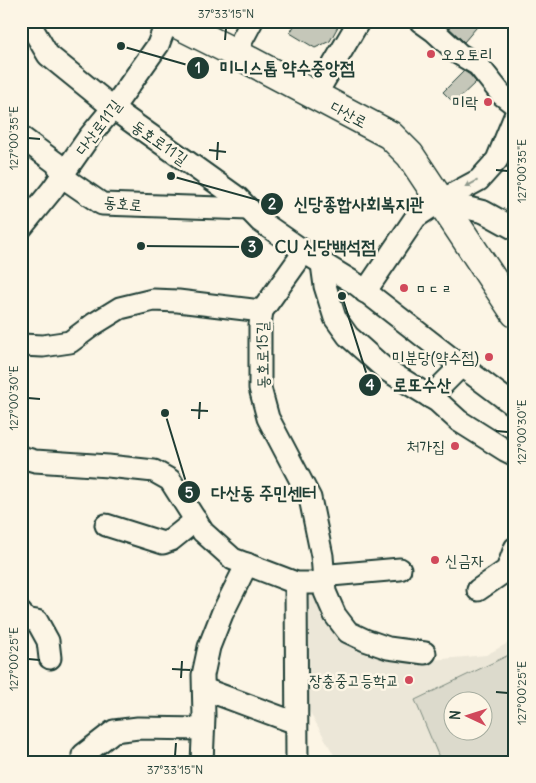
<svg xmlns="http://www.w3.org/2000/svg" width="536" height="783" font-family="Delius,'Poor Story',sans-serif">
  <style>
    .built { fill: #ece7d8; fill-rule: evenodd }
    .green { fill: #dcdacc; stroke: #7e8c80; fill-rule: evenodd }
    .building { fill: #c5c7b9; stroke: #1f3d34 }
    .lines { fill: none; stroke-linecap: round; stroke-linejoin: round }
    .minor-casing { stroke: #1f3d34; stroke-width: 25 }
    .major-casing { stroke: #1f3d34; stroke-width: 31 }
    .minor { stroke: #fcf5e5; stroke-width: 21 }
    .major { stroke: #fcf5e5; stroke-width: 28 }
    .oneway { fill: #8e998c }
    .ticks { fill: none; stroke: #1f3d34; stroke-width: 2 }
    .poi-dot { fill: #d1495b; stroke: #fcf5e5; stroke-width: 2 }
    .labels { text-anchor: middle; stroke-width: 5; stroke-linejoin: round; paint-order: stroke }
    .poi-label { font-size: 16px; fill: #1f3d34; stroke: #fcf5e5; text-anchor: end }
    .street-label { font-size: 16px; fill: #1f3d34; stroke: #fcf5e5 }
    .leader { fill: none; stroke: #1f3d34; stroke-width: 2 }
    .callout-dot { fill: #1f3d34; stroke: #fcf5e5; stroke-width: 2 }
    .mark-label { font-size: 15px; text-anchor: middle; font-weight: bold; fill: #fff }
    .callout-label { font-size: 18px; text-anchor: middle; font-weight: bold; fill: #1f3d34; stroke: #fcf5e5; stroke-width: 5; stroke-linejoin: round; paint-order: stroke }
    .neatline { fill: none; stroke: #1f3d34; stroke-width: 2 }
    .ticks-label { font-size: 12px; text-anchor: middle; fill: #1f3d34 }
  </style>
  <rect width="100%" height="100%" fill="#fcf5e5"/>
  <filter id="ink" filterUnits="userSpaceOnUse"><feTurbulence type="fractalNoise" baseFrequency=".02" numOctaves="2"/><feDisplacementMap in="SourceGraphic" scale="10" xChannelSelector="R" yChannelSelector="G"/><feConvolveMatrix kernelMatrix="1 2 1 2 8 2 1 2 1" color-interpolation-filters="sRGB"/></filter>
  <g filter="url(#ink)">
    <path class="built" d="M317 588 335 628 432 660 486 655 508 643H515V762H338L303 700 300 590ZM454 700H484V730H454Z"/>
    <path class="green" d="M515 652V762H441L415 700ZM454 700H484V730H454Z"/>
    <g class="building">
      <polygon points="297,21 341,21 330,41 315,48 290,33"/>
      <polygon points="442,21 482,21 464,42"/>
      <polygon points="464,71 470,75 476,82 454,103 443,92"/>
    </g>
    <g class="lines">
      <g class="minor-casing">
        <g id="minor">
          <polyline points="28,21 48,55 122,115 238,198 260,221 312,257 356,284 451,358 515,406"/>
          <polyline points="420,21 434,31 459,54 478,65 501,94 515,105"/>
          <polyline points="235,53 252,21"/>
          <polyline points="315,96 359,21"/>
          <polyline points="21,137 56,163 63,174 70,182 102,204 249,209"/>
          <polyline points="440,201 484,212 515,229"/>
          <polyline points="21,228 52,190 89,137 113,108 158,45 167,21"/>
          <polyline points="304,252 262,311 260,325 260,388 268,418 310,498 322,556 325,592 335,615 348,632 365,640 388,648 425,653"/>
          <polyline points="322,264 325,286 335,318 348,336 385,369 437,401 459,421 505,450 515,455"/>
          <polyline points="365,292 416,217 440,201 479,180 497,160 515,116"/>
          <polyline points="21,345 43,346 70,342 94,324 120,308 153,300 178,301 262,311"/>
          <polyline points="430,397 461,366"/>
          <polyline points="21,457 35,461 108,466 154,471 170,480 203,532 233,559 296,583 313,583 331,575 400,569"/>
          <polyline points="106,525 163,543 171,540 196,520"/>
          <polyline points="296,583 297,762"/>
          <polyline points="478,590 507,570 515,548"/>
          <polyline points="21,613 25,619 37,621 48,641 50,658"/>
          <polyline points="204,689 296,723"/>
          <polyline points="87,762 83,755 114,731 138,728 203,729"/>
          <polyline points="202,762 204,717 203,675 209,647 222,614 247,564"/>
        </g>
      </g>
      <g class="major-casing">
        <polyline id="major" points="171,21 235,53 390,135 410,155 515,313"/>
      </g>
      <use href="#minor" class="minor"/>
      <use href="#major" class="major"/>
    </g>
    <defs><path id="oneway-solid" d="M-6-.8H1V-3.2L6.5 0L1 3.2V.8H-6Z" transform="scale(1.25)"/></defs>
    <use class="oneway" href="#oneway-solid" transform="translate(471 184) rotate(152)"/>
  </g>
  <path class="ticks" d="M225 40 226 28M28 138 40 139M209 150 226 152M217 160 218 142M496 170 508 171M28 398 40 399M191 410 208 411M199 419 200 402M496 431 508 432M28 659 40 660M172 669 190 670M181 678 182 661M496 692 508 693M175 756 176 743"/>
  <g class="poi-dot">
    <circle cx="431" cy="54" r="5"/>
    <circle cx="488" cy="102" r="5"/>
    <circle cx="404" cy="288" r="5"/>
    <circle cx="489" cy="357" r="5"/>
    <circle cx="455" cy="446" r="5"/>
    <circle cx="435" cy="560" r="5"/>
    <circle cx="409" cy="680" r="5"/>
  </g>
  <g class="labels">
    <g class="poi-label">
      <text x="441" y="60" text-anchor="start">오오토리</text>
      <text x="478" y="108">미락</text>
      <text x="414" y="294" text-anchor="start">ㅁㄷㄹ</text>
      <text x="479" y="363">미분당(약수점)</text>
      <text x="445" y="452">처가집</text>
      <text x="445" y="566" text-anchor="start">신금자</text>
      <text x="399" y="686">장충중고등학교</text>
    </g>
    <g class="street-label">
      <text transform="translate(349 114) rotate(28)" y="6">다산로</text>
      <text transform="translate(98 127) rotate(-53)" y="6">다산로11길</text>
      <text transform="translate(160 142) rotate(35)" y="6">동호로11길</text>
      <text transform="translate(123 203) rotate(6)" y="6">동호로</text>
      <text transform="translate(262 355) rotate(-91)" y="6">동호로15길</text>
    </g>
  </g>
  <path class="leader" d="M121 46L198 68M171 176L272 204M141 246L252 247M342 296L370 385M165 413L189 492"/>
  <g class="callout-dot">
    <circle cx="121" cy="46" r="5"/>
    <circle cx="171" cy="176" r="5"/>
    <circle cx="141" cy="246" r="5"/>
    <circle cx="342" cy="296" r="5"/>
    <circle cx="165" cy="413" r="5"/>
    <circle cx="198" cy="68" r="12"/>
    <circle cx="272" cy="204" r="12"/>
    <circle cx="252" cy="247" r="12"/>
    <circle cx="370" cy="385" r="12"/>
    <circle cx="189" cy="492" r="12"/>
  </g>
  <g class="mark-label">
    <text x="198" y="73">1</text>
    <text x="272" y="209">2</text>
    <text x="252" y="252">3</text>
    <text x="370" y="390">4</text>
    <text x="189" y="498">5</text>
  </g>
  <g class="callout-label">
    <text x="287" y="74">미니스톱 약수중앙점</text>
    <text x="359" y="210">신당종합사회복지관</text>
    <text x="325" y="253">CU 신당백석점</text>
    <text x="422" y="391">로또수산</text>
    <text x="264" y="499">다산동 주민센터</text>
  </g>
  <rect width="536" height="783" fill="none" stroke="#fcf5e5" stroke-width="55"/>
  <g transform="translate(468 716) rotate(274)"><circle r="24" fill="#fcf5e5" stroke="#a4ab9e"/>
  <path d="M0-4L9 19L0 12L-9 19Z" fill="#d1495b"/>
  <text y="-8" font-size="14" font-weight="bold" text-anchor="middle" fill="#1f3d34">N</text>
  </g>
  <rect x="28" y="28" width="480" height="728" class="neatline"/>
  <g class="ticks-label">
    <text x="226" y="18">37°33'15"N</text>
    <text transform="translate(14 138) rotate(-90)" y="4">127°00'35"E</text>
    <text transform="translate(522 171) rotate(-90)" y="4">127°00'35"E</text>
    <text transform="translate(14 398) rotate(-90)" y="4">127°00'30"E</text>
    <text transform="translate(522 432) rotate(-90)" y="4">127°00'30"E</text>
    <text transform="translate(14 659) rotate(-90)" y="4">127°00'25"E</text>
    <text transform="translate(522 693) rotate(-90)" y="4">127°00'25"E</text>
    <text x="175" y="774">37°33'15"N</text>
  </g>
</svg>
